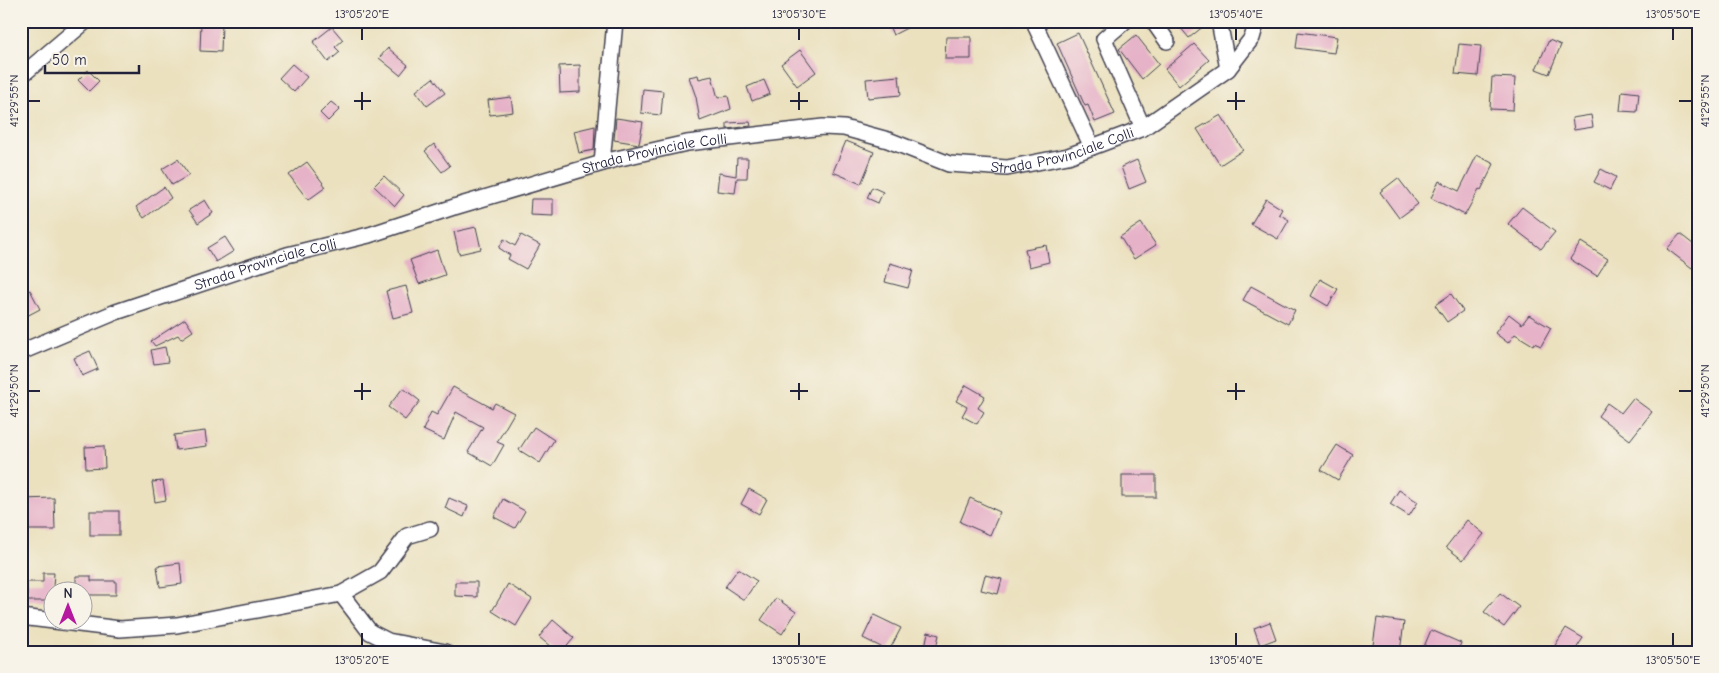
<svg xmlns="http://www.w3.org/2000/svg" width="1719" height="673" font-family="'Comic Neue',sans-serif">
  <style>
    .building { fill: #e6b2c8 }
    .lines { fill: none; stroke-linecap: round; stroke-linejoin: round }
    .minor-casing { stroke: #403f4f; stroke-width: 18 }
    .minor { stroke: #fff; stroke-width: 15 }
    .ticks { fill: none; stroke: #22223b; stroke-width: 2 }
    .labels { text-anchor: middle; stroke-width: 4; stroke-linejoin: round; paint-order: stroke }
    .street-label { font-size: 15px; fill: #22223b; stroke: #f7f3e8 }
    .neatline { fill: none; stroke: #22223b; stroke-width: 2 }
    .ticks-label { font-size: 12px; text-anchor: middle; fill: #22223b }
  </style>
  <rect width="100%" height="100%" fill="#f7f3e8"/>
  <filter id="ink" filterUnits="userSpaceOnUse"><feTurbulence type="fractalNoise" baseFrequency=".02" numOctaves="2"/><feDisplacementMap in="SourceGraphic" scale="10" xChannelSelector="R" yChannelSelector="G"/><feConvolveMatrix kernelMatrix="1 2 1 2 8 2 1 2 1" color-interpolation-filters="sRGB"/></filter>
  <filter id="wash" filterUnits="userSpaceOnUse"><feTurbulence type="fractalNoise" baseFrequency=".0096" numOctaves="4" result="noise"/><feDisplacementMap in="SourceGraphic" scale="20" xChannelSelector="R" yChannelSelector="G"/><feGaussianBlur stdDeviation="1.12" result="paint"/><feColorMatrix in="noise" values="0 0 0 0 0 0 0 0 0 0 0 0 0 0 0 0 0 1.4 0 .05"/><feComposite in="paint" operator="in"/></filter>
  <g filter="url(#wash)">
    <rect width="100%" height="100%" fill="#ebe1bf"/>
    <g id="blocks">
      <g class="building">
        <polygon points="887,21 921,21 893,35"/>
        <polygon points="1187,21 1210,21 1189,38 1180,27"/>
        <polygon points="201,22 222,23 221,52 200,51"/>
        <polygon points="332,27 343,40 335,47 340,52 328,62 313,42"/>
        <polygon points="1298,32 1337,37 1334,53 1296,48"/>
        <polygon points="1078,33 1115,114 1095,122 1088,105 1085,106 1057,43"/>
        <polygon points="1136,35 1159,64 1142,79 1119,49"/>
        <polygon points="946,37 971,37 971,59 945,59"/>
        <polygon points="1549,40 1561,45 1549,74 1536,69"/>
        <polygon points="1194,44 1209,60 1179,86 1165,69"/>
        <polygon points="1459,44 1481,46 1478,76 1455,74"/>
        <polygon points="388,48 408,65 400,75 379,58"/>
        <polygon points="800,50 816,72 797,86 781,64"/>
        <polygon points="292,64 307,77 294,92 279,78"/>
        <polygon points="580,65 580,92 560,93 559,66"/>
        <polygon points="88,70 99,81 89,91 78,80"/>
        <polygon points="698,75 699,79 712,76 718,98 728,96 731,109 700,121 696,97 689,77"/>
        <polygon points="899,76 901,95 868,98 866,79"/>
        <polygon points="1492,77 1515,78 1513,110 1490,109"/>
        <polygon points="433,78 445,93 427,106 416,91"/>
        <polygon points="764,80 770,94 752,101 747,87"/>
        <polygon points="643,89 663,91 661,115 641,113"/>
        <polygon points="1622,91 1639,93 1637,112 1620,111"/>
        <polygon points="511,97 513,112 490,115 488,100"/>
        <polygon points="331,102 340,109 328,121 320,113"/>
        <polygon points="1221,115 1243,150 1220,165 1197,129"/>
        <polygon points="1591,115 1593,127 1574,130 1572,118"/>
        <polygon points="616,118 643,122 639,144 614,140"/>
        <polygon points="750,122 751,126 727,129 727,123"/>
        <polygon points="595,126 594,150 579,153 574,131"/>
        <polygon points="846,141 874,152 861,184 833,172"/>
        <polygon points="434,144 450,166 442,172 425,151"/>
        <polygon points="1477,155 1494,164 1481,190 1479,189 1465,215 1431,198 1439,181 1459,191"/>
        <polygon points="737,158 748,158 747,178 737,178 735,193 717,191 719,173 736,176"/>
        <polygon points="178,159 189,175 172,185 162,169"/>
        <polygon points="1137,160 1146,182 1129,189 1121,167"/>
        <polygon points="307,162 326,187 308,200 289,175"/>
        <polygon points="1601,169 1616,177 1610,190 1594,182"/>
        <polygon points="384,176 404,195 395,206 374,186"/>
        <polygon points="1398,178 1418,204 1399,218 1380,192"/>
        <polygon points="164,187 171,198 144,218 136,207"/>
        <polygon points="872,187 883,192 878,203 867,198"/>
        <polygon points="531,199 553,199 553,216 530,215"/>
        <polygon points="1266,199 1282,209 1279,214 1289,220 1278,239 1251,224"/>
        <polygon points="205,200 213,213 198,223 189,210"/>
        <polygon points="1522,207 1555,232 1541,249 1508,224"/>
        <polygon points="1141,223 1156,245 1134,259 1120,237"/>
        <polygon points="476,227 481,249 459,254 454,232"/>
        <polygon points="1680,234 1698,248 1698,261 1692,268 1667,249"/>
        <polygon points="521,235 540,245 526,269 508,259 510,255 499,248 504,239 515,246"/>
        <polygon points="225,237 234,251 216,262 207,248"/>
        <polygon points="1581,242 1608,259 1597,276 1570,259"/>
        <polygon points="1046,245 1049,262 1029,267 1025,249"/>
        <polygon points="437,250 445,275 419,284 410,260"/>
        <polygon points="890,263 913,270 908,288 885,282"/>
        <polygon points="1320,279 1338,289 1328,306 1311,296"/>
        <polygon points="406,286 413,313 393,318 386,291"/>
        <polygon points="1251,286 1295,310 1288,324 1243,300"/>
        <polygon points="30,290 40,309 21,319 21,295"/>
        <polygon points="1451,294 1463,311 1447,322 1435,305"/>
        <polygon points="1509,314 1522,324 1529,315 1551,328 1541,346 1534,343 1533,345 1515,334 1508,343 1495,333"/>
        <polygon points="185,319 193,331 181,339 178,335 155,346 151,341"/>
        <polygon points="165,347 168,362 154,364 151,350"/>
        <polygon points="90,351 98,369 82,376 74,358"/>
        <polygon points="966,385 985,396 978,408 984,412 977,424 962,416 967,407 956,401"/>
        <polygon points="453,387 492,408 495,403 514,413 497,442 504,445 492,466 468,452 483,427 456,412 444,440 423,430 431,412 437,415"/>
        <polygon points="403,388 420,401 405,420 388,407"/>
        <polygon points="1633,398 1652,412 1630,440 1598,416 1607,403 1621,413"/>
        <polygon points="534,427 554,440 540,463 519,450"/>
        <polygon points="205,431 207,446 176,450 174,435"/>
        <polygon points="1337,445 1353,455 1338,480 1321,470"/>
        <polygon points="104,446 105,468 86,469 85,447"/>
        <rect x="1122" y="475" width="34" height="22"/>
        <polygon points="163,481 166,500 155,502 152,482"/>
        <polygon points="749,489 767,499 759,514 741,504"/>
        <polygon points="1399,490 1418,502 1409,516 1390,504"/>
        <polygon points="54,498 55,530 21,530 21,499"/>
        <polygon points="449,498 468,506 464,517 445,508"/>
        <polygon points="970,498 1000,512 990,535 960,522"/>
        <polygon points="503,499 525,511 515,528 494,517"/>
        <rect x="90" y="511" width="29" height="24"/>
        <polygon points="1467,520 1484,534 1463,560 1446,547"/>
        <polygon points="180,563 182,584 160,587 157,566"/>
        <polygon points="738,569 757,581 744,600 725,587"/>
        <polygon points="43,573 54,573 52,601 27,601 27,582 43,582"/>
        <polygon points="985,575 1002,579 998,594 981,590"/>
        <polygon points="76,576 91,576 91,581 116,581 116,595 85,595 82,590 76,590"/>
        <polygon points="455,582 477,582 477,597 455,596"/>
        <polygon points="508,584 532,599 516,626 492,611"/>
        <polygon points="1500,593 1519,607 1504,627 1484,612"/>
        <polygon points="776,598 796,612 782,634 761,620"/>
        <polygon points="874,615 901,628 889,651 863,638"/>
        <polygon points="1377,618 1404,622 1400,652 1372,652"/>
        <polygon points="553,620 574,638 562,652 557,652 539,637"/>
        <polygon points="1270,622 1276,639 1260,645 1254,628"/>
        <polygon points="1566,628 1583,638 1574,652 1562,652 1554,647"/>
        <polygon points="1431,630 1461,643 1457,652 1430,652 1423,649"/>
        <polygon points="928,632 939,635 935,652 924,652"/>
      </g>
    </g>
  </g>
  <g filter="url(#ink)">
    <use href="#blocks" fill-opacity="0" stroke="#403f4f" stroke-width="1"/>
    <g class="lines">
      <g class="minor-casing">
        <g id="minor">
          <polyline points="1125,21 1104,39 1143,128"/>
          <polyline points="1153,21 1167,41"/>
          <polyline points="1219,21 1228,69"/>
          <polyline points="1036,27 1092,147"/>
          <polyline points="21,76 86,21"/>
          <polyline points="602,163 615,21"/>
          <path id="s1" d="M21 352 116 312 287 255 369 235 454 207 616 159 687 143 823 127 844 128 888 140 949 164 1007 168 1068 156 1143 128 1228 69 1252 38 1257 21"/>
          <polyline points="341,594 370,632 388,641 445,652"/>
          <polyline points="21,617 120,629 177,625 341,594 380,572 407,536 430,529"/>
        </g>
      </g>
      <use href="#minor" class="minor"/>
    </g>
  </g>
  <path class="ticks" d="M362 28V40M799 28V40M1236 28V40M1673 28V40M362 92V110M799 92V110M1236 92V110M28 101H40M354 101H371M790 101H808M1227 101H1245M1679 101H1692M362 383V400M799 383V400M1236 383V400M28 391H40M354 391H371M790 391H808M1227 391H1245M1679 391H1692M362 633V646M799 633V646M1236 633V646M1673 633V646"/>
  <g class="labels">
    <g class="street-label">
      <text dy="5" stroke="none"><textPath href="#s1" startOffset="1084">Strada Provinciale Colli</textPath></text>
      <text dy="5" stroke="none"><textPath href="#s1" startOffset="665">Strada Provinciale Colli</textPath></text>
      <text dy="5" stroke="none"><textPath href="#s1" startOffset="260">Strada Provinciale Colli</textPath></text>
    </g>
  </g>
  <rect width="1719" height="673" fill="none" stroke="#f7f3e8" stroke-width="55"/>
  <g transform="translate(68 606)"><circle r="24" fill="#f7f3e8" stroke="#a29fa3"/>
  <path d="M0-4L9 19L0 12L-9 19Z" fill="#b5179e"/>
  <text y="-8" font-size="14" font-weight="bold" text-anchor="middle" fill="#22223b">N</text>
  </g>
  <path d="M45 65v8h94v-8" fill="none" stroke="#22223b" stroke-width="2.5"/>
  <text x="52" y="65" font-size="15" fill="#22223b" stroke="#f7f3e8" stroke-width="4" paint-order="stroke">50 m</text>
  <rect x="28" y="28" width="1664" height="618" class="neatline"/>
  <g class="ticks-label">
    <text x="362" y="18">13°05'20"E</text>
    <text x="799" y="18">13°05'30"E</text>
    <text x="1236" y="18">13°05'40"E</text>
    <text x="1673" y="18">13°05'50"E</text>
    <text transform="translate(14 101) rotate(-90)" y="4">41°29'55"N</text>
    <text transform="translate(1705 101) rotate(-90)" y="4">41°29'55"N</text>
    <text transform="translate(14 391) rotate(-90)" y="4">41°29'50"N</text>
    <text transform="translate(1705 391) rotate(-90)" y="4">41°29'50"N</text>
    <text x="362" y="664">13°05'20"E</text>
    <text x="799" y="664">13°05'30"E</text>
    <text x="1236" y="664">13°05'40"E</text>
    <text x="1673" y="664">13°05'50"E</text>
  </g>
</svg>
